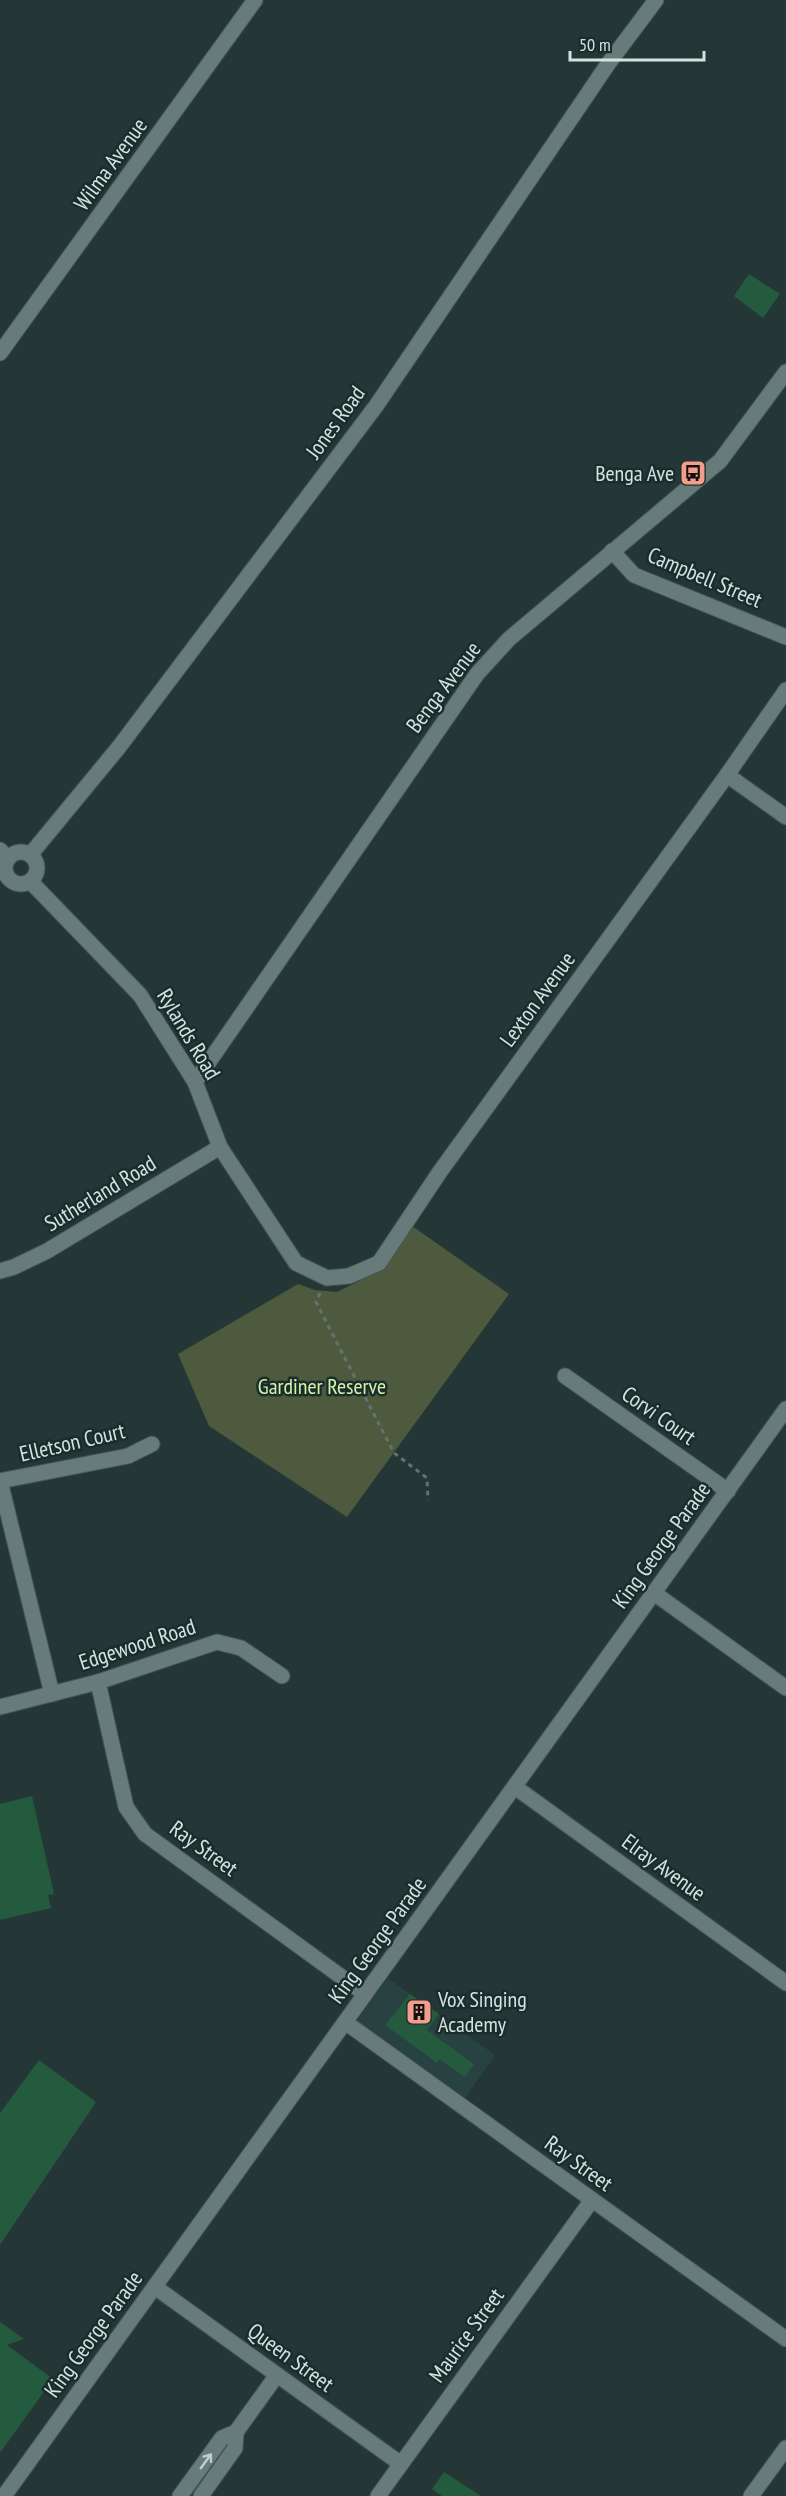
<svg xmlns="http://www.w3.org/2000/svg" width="786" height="2496" font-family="'PT Sans Narrow',sans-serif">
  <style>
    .built { fill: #274240 }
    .green { fill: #4e5a3d }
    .building { fill: #245a3e }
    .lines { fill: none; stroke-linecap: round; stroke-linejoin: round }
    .minor-casing { stroke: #455554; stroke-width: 17 }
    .secondary-casing { stroke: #455554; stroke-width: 17 }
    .path { stroke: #637372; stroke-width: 3; stroke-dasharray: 4.5 4.5; stroke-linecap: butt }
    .minor { stroke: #677c7a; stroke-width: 15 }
    .secondary { stroke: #677c7a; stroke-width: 15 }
    .oneway { stroke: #c0cdcc }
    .labels { text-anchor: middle; stroke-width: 5; stroke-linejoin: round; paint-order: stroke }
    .street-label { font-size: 22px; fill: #d6e1e0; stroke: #1a2d2c }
    .poi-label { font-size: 22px; fill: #d6e1e0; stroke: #1a2d2c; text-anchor: end }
    .park-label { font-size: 22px; fill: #d2f2a6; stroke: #1a2d2c }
  </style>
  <rect width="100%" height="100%" fill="#243736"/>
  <polygon class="built" points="388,1978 495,2055 465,2098 357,2021"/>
  <polygon class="green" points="412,1226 509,1294 347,1517 209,1426 178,1354 298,1284 315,1290 337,1292 377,1272"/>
  <g class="building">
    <polygon points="749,274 780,294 763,318 734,296"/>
    <polygon points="32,1796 54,1894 48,1895 51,1908 0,1920 0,1804"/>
    <polygon points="410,1994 439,2014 427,2030 474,2064 465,2077 439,2059 437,2063 385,2025"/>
    <polygon points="39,2060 96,2102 0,2245 0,2113"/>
    <polygon points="0,2322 24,2339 7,2345 53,2379 0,2453"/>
    <polygon points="444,2472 481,2496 442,2496 432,2489"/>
  </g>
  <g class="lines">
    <g class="minor-casing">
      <g id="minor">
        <polyline points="0,353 255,0"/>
        <polyline points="612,551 634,575 786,637"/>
        <polyline points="727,775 786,817"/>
        <polyline points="0,850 8,859"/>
        <polyline points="30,881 140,995 195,1082 220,1147 296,1263 327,1278 349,1276 379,1263 439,1173 727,775 786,690"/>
        <polyline points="195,1082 477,674 509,639 720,461 786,372"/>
        <polyline points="0,1271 14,1267 47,1251 220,1147"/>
        <polyline points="565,1376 728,1491"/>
        <polyline points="0,1481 52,1694"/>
        <polyline points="0,1481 128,1456 152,1444"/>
        <polyline points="654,1593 786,1688"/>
        <polyline points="98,1682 126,1807 145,1834 365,1994"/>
        <polyline points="0,1707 98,1682 217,1642 241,1648 282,1676"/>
        <polyline points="515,1787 786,1983"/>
        <polyline points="345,2022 786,2339"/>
        <polyline points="155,2287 401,2464"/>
        <polyline points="4,2496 786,1409"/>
        <polyline points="180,2496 222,2438 236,2432 277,2375"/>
        <polyline points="201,2496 235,2448 236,2432"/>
        <polyline points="378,2496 592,2200"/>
        <polyline points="751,2496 786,2448"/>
      </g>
    </g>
    <g class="secondary-casing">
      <g id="secondary">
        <circle cx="21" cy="868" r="16"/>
        <polyline points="30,855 119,747 376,406 608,64 656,0"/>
      </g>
    </g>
    <polyline class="path" points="320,1293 316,1302 394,1453 427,1478 428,1500"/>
    <use href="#minor" class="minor"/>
    <use href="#secondary" class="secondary"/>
  </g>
  <defs><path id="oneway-shaft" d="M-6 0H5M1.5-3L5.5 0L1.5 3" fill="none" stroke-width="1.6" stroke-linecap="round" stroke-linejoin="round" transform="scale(1.5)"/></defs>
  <use class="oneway" href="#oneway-shaft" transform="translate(206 2461) rotate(-54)"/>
  <defs>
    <g id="bus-square" transform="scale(1.35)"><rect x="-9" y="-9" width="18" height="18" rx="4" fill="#f49d8c" stroke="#1a2d2c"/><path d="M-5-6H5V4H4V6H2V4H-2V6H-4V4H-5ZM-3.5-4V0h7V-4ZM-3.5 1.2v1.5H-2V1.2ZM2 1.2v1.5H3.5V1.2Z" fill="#111"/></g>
    <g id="building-square" transform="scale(1.35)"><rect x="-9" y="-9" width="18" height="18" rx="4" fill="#f49d8c" stroke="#1a2d2c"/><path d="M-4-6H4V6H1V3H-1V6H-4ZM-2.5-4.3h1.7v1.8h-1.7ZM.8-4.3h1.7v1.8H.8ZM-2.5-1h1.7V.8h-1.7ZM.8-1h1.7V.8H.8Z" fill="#111"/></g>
  </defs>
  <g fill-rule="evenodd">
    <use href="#bus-square" x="693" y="473"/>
    <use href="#building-square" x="419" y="2012"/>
  </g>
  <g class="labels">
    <g class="street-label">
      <text transform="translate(110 164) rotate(-54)" y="8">Wilma Avenue</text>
      <text transform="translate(335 422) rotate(-54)" y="8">Jones Road</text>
      <text transform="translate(705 577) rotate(23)" y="8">Campbell Street</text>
      <text transform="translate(443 687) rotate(-53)" y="8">Benga Avenue</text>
      <text transform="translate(537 999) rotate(-54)" y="8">Lexton Avenue</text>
      <text transform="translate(189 1034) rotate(59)" y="8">Rylands Road</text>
      <text transform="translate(100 1193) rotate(-31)" y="8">Sutherland Road</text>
      <text transform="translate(659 1415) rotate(35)" y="8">Corvi Court</text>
      <text transform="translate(72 1442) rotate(-13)" y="8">Elletson Court</text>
      <text transform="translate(661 1545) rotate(-54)" y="8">King George Parade</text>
      <text transform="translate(137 1644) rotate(-18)" y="8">Edgewood Road</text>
      <text transform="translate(204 1848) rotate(36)" y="8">Ray Street</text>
      <text transform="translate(664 1867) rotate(36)" y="8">Elray Avenue</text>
      <text transform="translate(377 1940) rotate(-54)" y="8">King George Parade</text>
      <text transform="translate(579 2163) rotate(36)" y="8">Ray Street</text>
      <text transform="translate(93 2334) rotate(-54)" y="8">King George Parade</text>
      <text transform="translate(466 2335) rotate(-54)" y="8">Maurice Street</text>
      <text transform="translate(291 2357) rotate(36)" y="8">Queen Street</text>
    </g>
    <g class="poi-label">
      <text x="674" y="481">Benga Ave</text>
      <text x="438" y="2007" text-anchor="start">Vox Singing<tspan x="438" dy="25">Academy</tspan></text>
    </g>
    <g class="park-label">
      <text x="322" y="1394">Gardiner Reserve</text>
    </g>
  </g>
  <path d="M570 51v9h134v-9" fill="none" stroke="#d6e1e0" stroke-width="3"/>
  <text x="579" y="51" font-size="18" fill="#d6e1e0" stroke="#1a2d2c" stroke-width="4.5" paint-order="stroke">50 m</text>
</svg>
